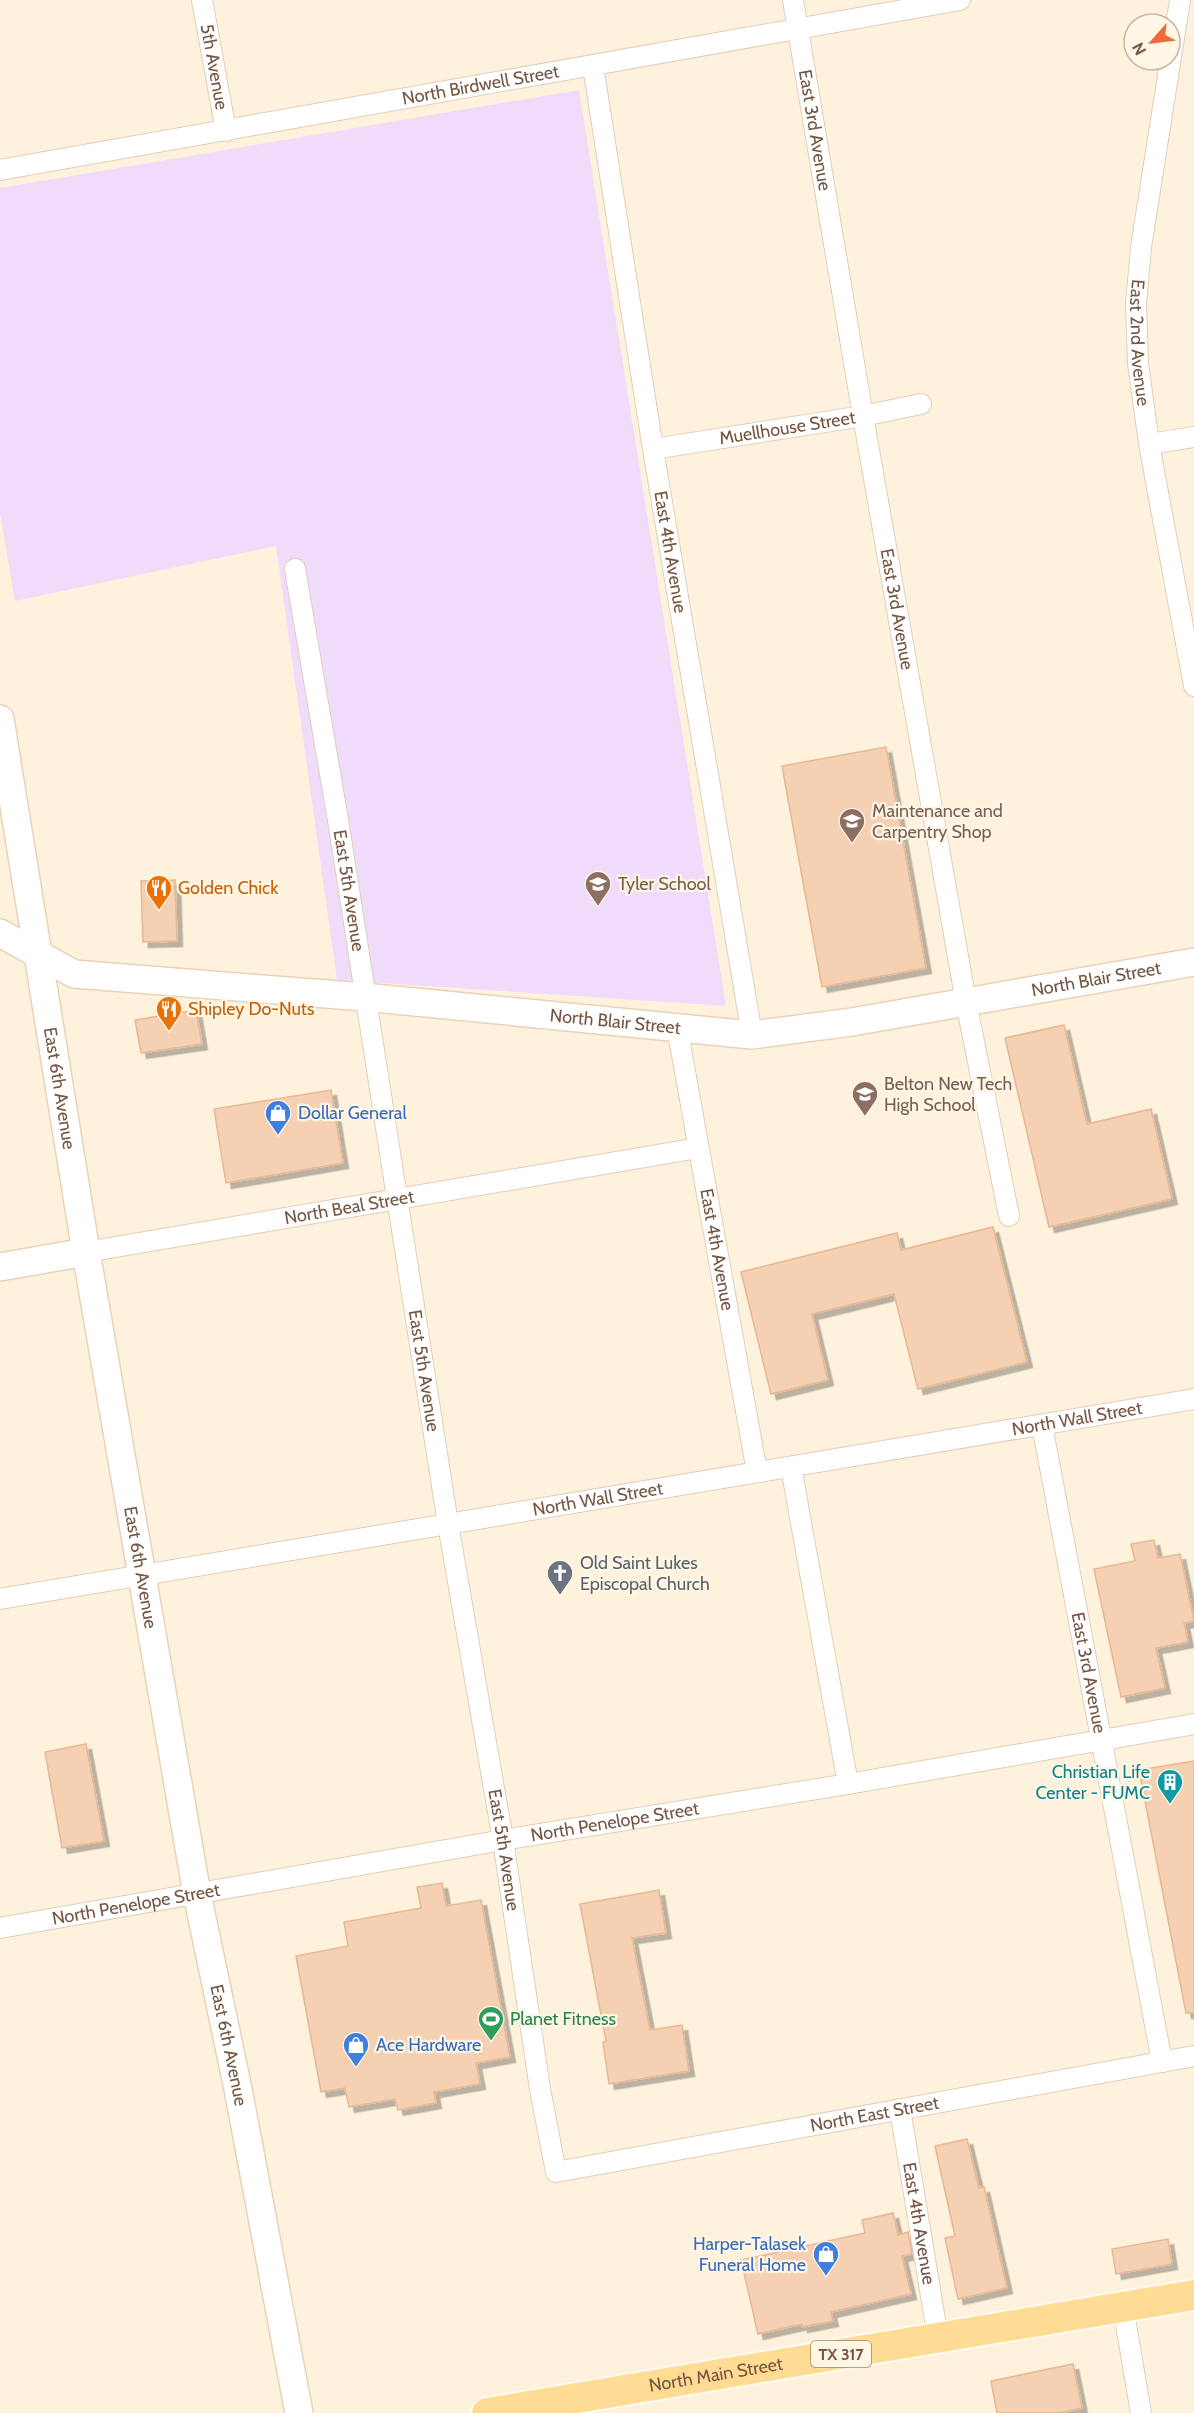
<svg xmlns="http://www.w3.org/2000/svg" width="1194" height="2413" font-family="Cabin,sans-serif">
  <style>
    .education { fill: #efdbfa }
    .building { fill: #f5d0b3; stroke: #e9b792; stroke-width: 1.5; filter: url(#shadow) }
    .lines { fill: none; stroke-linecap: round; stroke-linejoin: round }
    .street-casing { stroke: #e2ceb9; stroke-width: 22 }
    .secondary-casing { stroke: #ead1b9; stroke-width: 30 }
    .primary-casing { stroke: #fff; stroke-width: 33 }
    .street { stroke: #fff; stroke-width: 20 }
    .secondary { stroke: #fff; stroke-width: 27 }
    .primary { stroke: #ffdb93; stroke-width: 30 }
    .labels { text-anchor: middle; stroke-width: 4.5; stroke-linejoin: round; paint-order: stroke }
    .shield { fill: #fff6e5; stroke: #9e8774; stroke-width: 1.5 }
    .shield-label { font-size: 16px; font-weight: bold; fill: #755744 }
    .street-label { font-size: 18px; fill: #755744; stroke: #fff6e5 }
    .education-label { font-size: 18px; fill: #785e54; stroke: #fff6e5; text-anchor: start }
    .food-label { font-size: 18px; fill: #c56008; stroke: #fff6e5; text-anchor: start }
    .shop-label { font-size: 18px; fill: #366cbe; stroke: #fff6e5; text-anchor: start }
    .worship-label { font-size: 18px; fill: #5b616d; stroke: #fff6e5; text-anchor: start }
    .culture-label { font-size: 18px; fill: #0d838f; stroke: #fff6e5; text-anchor: end }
    .leisure-label { font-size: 18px; fill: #27864d; stroke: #fff6e5; text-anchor: start }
  </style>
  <defs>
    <filter id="shadow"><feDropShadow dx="5.5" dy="5.5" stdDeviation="0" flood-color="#0004"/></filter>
  </defs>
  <rect width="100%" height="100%" fill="#fef2dd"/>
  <polygon class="education" points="579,90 726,1006 337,980 276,546 15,601 0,514 0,188"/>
  <g class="building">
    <polygon points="886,747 926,968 822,987 782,766"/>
    <polygon points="175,880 177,941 143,942 141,881"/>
    <polygon points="196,1010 202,1044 141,1053 135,1020"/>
    <polygon points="1064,1025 1087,1124 1151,1109 1172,1199 1049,1227 1005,1038"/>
    <polygon points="331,1090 343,1163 226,1183 214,1109"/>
    <polygon points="993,1227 1027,1362 918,1389 894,1294 812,1314 828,1380 771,1394 741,1272 897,1233 901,1250"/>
    <polygon points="1154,1540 1158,1558 1180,1554 1194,1621 1184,1623 1188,1642 1156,1648 1165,1688 1121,1697 1094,1569 1135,1561 1131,1544"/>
    <polygon points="86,1744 104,1841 62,1848 45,1752"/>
    <polygon points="1194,1761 1194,2013 1186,2013 1139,1770"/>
    <polygon points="442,1883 446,1906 481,1900 510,2057 476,2063 480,2084 434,2092 436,2103 398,2110 395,2099 349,2107 345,2088 321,2092 296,1956 348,1946 344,1922 421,1908 417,1887"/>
    <polygon points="659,1890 666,1933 632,1938 650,2030 682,2025 689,2071 609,2084 603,2042 606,2041 580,1904"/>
    <polygon points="967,2139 979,2188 984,2187 1007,2288 958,2299 945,2238 955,2236 935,2146"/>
    <polygon points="893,2213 898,2235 908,2232 912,2254 902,2256 911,2294 831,2312 833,2321 802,2327 802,2324 758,2334 741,2260 865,2233 862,2220"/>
    <polygon points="1168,2239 1172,2264 1116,2274 1112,2249"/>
    <polygon points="1073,2364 1082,2408 1059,2413 997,2413 991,2381"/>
  </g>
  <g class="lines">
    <g class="street-casing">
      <g id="street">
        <path id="s1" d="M202 0 226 131"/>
        <path id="s2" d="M793 0 863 416 966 1002 1009 1216"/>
        <path id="s3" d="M1180 0 1141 247 1136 304 1138 363 1149 444 1194 686"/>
        <path id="s4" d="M593 66 653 449 752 1035"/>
        <path id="s5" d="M0 170 960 0"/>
        <polyline points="1149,444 1194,437"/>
        <path id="s6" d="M653 449 863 416 921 404"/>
        <path id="s7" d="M295 569 338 820 448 1524 503 1840 540 2089 556 2172 1194 2056"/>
        <path id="s8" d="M677 1027 757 1472"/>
        <path id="s9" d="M86 1252 698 1148"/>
        <path id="s10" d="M1042 1425 1162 2062"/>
        <polyline points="791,1467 848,1784"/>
        <path id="s11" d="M0 1599 1194 1399"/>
        <path id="s12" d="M0 1928 503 1840 848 1784 1194 1724"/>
        <path id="s13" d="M900 2109 938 2338"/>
        <polyline points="1123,2307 1141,2413"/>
      </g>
    </g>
    <g class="secondary-casing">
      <g id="secondary">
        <path id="s14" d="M0 719 86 1252 197 1894 238 2089 299 2413"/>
        <path id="s15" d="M0 933 74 974 364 997 752 1035 852 1022 1194 962"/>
        <polyline points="0,1267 86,1252"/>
      </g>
    </g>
    <g class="primary-casing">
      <g id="primary">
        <path id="s16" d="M487 2413 1194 2295"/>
      </g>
    </g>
    <use href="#street" class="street"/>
    <use href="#secondary" class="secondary"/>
    <use href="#primary" class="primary"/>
  </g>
  <defs>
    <g id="school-pin" transform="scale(1.35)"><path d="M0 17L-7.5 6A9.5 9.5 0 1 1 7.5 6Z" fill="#8d6e63" stroke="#fff6e5"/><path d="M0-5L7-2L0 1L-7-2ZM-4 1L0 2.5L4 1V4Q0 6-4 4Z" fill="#fff"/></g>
    <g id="restaurant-pin" transform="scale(1.35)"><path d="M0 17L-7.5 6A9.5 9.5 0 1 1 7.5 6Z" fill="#e8710a" stroke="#fff6e5"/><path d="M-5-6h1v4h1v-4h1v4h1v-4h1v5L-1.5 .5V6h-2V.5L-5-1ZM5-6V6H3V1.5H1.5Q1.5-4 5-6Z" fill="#fff"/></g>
    <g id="shop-pin" transform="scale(1.35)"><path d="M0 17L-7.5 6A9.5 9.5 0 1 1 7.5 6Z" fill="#3f7fe0" stroke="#fff6e5"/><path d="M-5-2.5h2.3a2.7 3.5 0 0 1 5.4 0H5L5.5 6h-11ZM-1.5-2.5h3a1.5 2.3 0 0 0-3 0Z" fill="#fff"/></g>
    <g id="church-pin" transform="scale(1.35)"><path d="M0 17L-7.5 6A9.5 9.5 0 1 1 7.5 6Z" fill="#6b7280" stroke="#fff6e5"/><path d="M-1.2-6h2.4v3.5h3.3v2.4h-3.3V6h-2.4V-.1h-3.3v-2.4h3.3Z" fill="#fff"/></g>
    <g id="building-pin" transform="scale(1.35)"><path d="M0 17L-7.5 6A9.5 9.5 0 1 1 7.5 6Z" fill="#0f9aa8" stroke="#fff6e5"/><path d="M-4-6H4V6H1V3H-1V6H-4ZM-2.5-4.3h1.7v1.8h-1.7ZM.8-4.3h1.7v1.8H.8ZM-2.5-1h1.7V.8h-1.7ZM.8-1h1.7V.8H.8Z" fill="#fff"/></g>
    <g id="stadium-pin" transform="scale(1.35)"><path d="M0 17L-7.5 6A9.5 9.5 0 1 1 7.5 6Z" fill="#2e9e5b" stroke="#fff6e5"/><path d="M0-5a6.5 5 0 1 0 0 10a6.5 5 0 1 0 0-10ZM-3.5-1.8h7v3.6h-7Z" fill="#fff"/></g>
  </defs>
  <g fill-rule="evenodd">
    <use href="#school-pin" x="852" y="821"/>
    <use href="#school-pin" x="598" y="884"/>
    <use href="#restaurant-pin" x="159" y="888"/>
    <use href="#restaurant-pin" x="169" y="1009"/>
    <use href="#school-pin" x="865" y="1094"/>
    <use href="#shop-pin" x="278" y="1113"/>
    <use href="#church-pin" x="560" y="1573"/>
    <use href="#building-pin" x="1170" y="1782"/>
    <use href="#stadium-pin" x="491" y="2019"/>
    <use href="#shop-pin" x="356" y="2045"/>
    <use href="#shop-pin" x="826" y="2254"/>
  </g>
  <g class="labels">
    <rect class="shield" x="811" y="2341" width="60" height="26" rx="4.5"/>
    <g class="shield-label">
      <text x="841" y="2360">TX 317</text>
    </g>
    <g class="street-label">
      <text dy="6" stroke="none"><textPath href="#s1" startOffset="68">5th Avenue</textPath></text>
      <text dy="6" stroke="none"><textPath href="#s5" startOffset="488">North Birdwell Street</textPath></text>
      <text dy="6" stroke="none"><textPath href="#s2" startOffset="132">East 3rd Avenue</textPath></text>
      <text dy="6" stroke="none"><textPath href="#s3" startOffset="346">East 2nd Avenue</textPath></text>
      <text dy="6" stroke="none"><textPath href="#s6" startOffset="136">Muellhouse Street</textPath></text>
      <text dy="6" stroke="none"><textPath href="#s4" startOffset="492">East 4th Avenue</textPath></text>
      <text dy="6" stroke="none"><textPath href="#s2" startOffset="618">East 3rd Avenue</textPath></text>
      <text dy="6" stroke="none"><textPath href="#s7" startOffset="326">East 5th Avenue</textPath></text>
      <text dy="6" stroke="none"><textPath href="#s15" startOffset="1114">North Blair Street</textPath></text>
      <text dy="6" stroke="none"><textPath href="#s15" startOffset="628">North Blair Street</textPath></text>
      <text dy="6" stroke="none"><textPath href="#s14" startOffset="374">East 6th Avenue</textPath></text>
      <text dy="6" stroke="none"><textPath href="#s9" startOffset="267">North Beal Street</textPath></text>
      <text dy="6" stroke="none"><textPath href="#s8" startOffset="226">East 4th Avenue</textPath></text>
      <text dy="6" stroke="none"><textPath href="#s7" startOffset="812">East 5th Avenue</textPath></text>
      <text dy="6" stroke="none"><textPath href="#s11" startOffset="1092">North Wall Street</textPath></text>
      <text dy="6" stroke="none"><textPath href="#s11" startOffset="606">North Wall Street</textPath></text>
      <text dy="6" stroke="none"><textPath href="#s14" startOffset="860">East 6th Avenue</textPath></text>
      <text dy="6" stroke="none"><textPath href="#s10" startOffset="252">East 3rd Avenue</textPath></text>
      <text dy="6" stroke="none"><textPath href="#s12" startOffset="624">North Penelope Street</textPath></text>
      <text dy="6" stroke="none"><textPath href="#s7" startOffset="1298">East 5th Avenue</textPath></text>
      <text dy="6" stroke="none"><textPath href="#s12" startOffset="138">North Penelope Street</textPath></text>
      <text dy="6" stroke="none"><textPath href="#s14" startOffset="1346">East 6th Avenue</textPath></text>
      <text dy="6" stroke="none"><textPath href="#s7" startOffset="1948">North East Street</textPath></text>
      <text dy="6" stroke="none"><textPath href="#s13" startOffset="116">East 4th Avenue</textPath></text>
      <text dy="6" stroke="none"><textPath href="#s16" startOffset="232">North Main Street</textPath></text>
    </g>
    <g class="education-label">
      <text x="872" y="817">Maintenance and<tspan x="872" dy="21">Carpentry Shop</tspan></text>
      <text x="618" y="890">Tyler School</text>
      <text x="884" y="1090">Belton New Tech<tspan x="884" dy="21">High School</tspan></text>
    </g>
    <g class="food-label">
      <text x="178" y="894">Golden Chick</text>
      <text x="188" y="1015">Shipley Do-Nuts</text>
    </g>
    <g class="shop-label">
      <text x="298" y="1119">Dollar General</text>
      <text x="376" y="2051">Ace Hardware</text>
      <text x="806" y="2250" text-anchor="end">Harper-Talasek<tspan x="806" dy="21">Funeral Home</tspan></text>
    </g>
    <g class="worship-label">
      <text x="580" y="1569">Old Saint Lukes<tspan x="580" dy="21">Episcopal Church</tspan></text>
    </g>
    <g class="culture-label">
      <text x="1150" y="1778">Christian Life<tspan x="1150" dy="21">Center - FUMC</tspan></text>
    </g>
    <g class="leisure-label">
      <text x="510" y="2025">Planet Fitness</text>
    </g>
  </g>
  <g transform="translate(1152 42) rotate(242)"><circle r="28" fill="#fff6e5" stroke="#c8b6a5" stroke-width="1.5"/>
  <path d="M0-4.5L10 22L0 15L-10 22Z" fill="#f26938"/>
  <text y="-9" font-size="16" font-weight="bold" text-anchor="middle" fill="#755744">N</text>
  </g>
</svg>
